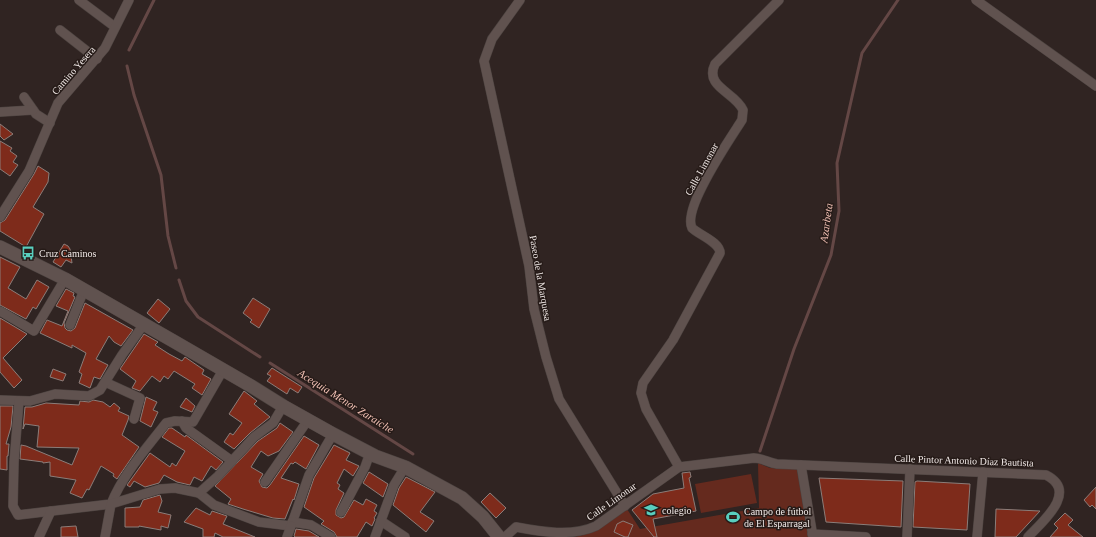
<svg xmlns="http://www.w3.org/2000/svg" width="1096" height="537" font-family="'Times New Roman',serif">
  <style>
    .green { fill: #652a1e }
    .lines { fill: none; stroke-linecap: round; stroke-linejoin: round }
    .stream { stroke: #644745; stroke-width: 3 }
    .building { fill: #7e2b1b; stroke: #8b7d79 }
    .street-casing { stroke: #4c4340; stroke-width: 10 }
    .secondary-casing { stroke: #4c4340; stroke-width: 14 }
    .street { stroke: #60524f; stroke-width: 9 }
    .secondary { stroke: #60524f; stroke-width: 13 }
    .labels { text-anchor: middle; stroke-width: 3; stroke-linejoin: round; paint-order: stroke }
    .street-label { font-size: 10px; fill: #f1e9e7; stroke: #261b18 }
    .poi-label { font-size: 10px; fill: #f1e9e7; stroke: #261b18; text-anchor: start }
    .water-label { font-size: 11px; font-style: italic; fill: #f2c1b5; stroke: #261b18 }
  </style>
  <rect width="100%" height="100%" fill="#302422"/>
  <g class="green">
    <path d="M758 463 770 468 797 469 809 537H572C595 535 609 522 627 509L640 529 759 508Z"/>
    <polygon points="751,474 757,503 701,513 695,484"/>
  </g>
  <g class="lines">
    <g class="stream">
      <polyline points="129,50 154,0"/>
      <polyline points="127,66 134,95 161,175 168,236 176,268"/>
      <polyline points="179,280 186,301 198,317 260,357"/>
      <polyline points="270,363 413,454"/>
      <polyline points="760,451 794,349 831,255 839,211 837,163 862,53 898,0"/>
    </g>
  </g>
  <g class="building">
    <polygon points="0,124 13,134 4,140 0,136"/>
    <polygon points="0,141 12,148 10,151 17,156 13,162 18,165 10,176 0,169"/>
    <polygon points="38,166 49,173 48,182 33,207 44,214 26,247 0,231 0,223 5,220 34,174"/>
    <polygon points="64,244 68,246 70,249 72,263 66,260 61,267 53,262"/>
    <polygon points="0,257 20,267 8,288 26,299 37,280 49,287 36,309 33,307 26,319 0,305"/>
    <polygon points="66,289 74,293 73,296 75,297 64,323 65,328 67,330 71,331 75,328 85,303 133,330 121,346 114,342 109,336 96,359 108,365 100,379 94,377 90,388 79,383 82,374 79,372 86,353 72,345 72,348 40,333 47,320 62,326 68,311 56,306"/>
    <polygon points="253,298 270,309 259,328 250,322 252,320 243,313"/>
    <polygon points="158,299 170,309 159,323 147,313"/>
    <polygon points="0,318 27,334 3,358 22,380 14,388 0,372"/>
    <polygon points="144,334 158,342 155,345 169,354 182,361 185,357 204,370 202,374 211,379 202,395 192,388 195,384 174,371 168,379 164,376 160,382 152,376 140,391 132,388 136,381 120,369"/>
    <polygon points="272,368 302,387 298,393 290,388 287,394 267,381 271,376 267,374"/>
    <polygon points="53,369 66,374 63,381 50,377"/>
    <polygon points="244,391 257,401 254,404 270,417 250,433 234,449 224,442 230,433 233,435 242,423 229,414"/>
    <polygon points="146,397 157,402 153,410 158,412 151,427 140,421"/>
    <polygon points="186,398 195,406 192,412 180,407"/>
    <polygon points="93,400 103,402 110,407 114,403 120,408 118,411 129,416 128,420 122,435 139,447 117,479 113,476 114,474 101,466 89,490 87,489 82,498 70,493 76,480 50,476 50,462 43,463 43,462 20,459 21,445 26,446 72,465 79,448 37,447 39,426 25,424 23,429 25,407 32,407 46,403 79,405 80,401 89,402"/>
    <polygon points="0,406 13,406 11,427 6,444 9,444 8,456 7,456 7,470 0,469"/>
    <polygon points="280,423 293,432 279,451 268,456 261,451 251,467 263,474 259,481 262,487 267,488 270,485 304,436 319,445 306,469 295,462 293,464 291,463 281,478 299,484 294,500 293,499 285,519 273,518 243,509 228,504 231,499 215,486 258,441 277,428"/>
    <polygon points="169,428 172,428 185,437 186,435 223,462 216,470 211,466 202,481 194,477 190,485 177,482 164,475 159,483 145,487 134,481 130,487 127,485 150,453 170,467 172,463 176,466 185,451 162,437"/>
    <polygon points="334,445 350,453 346,460 359,466 353,476 344,469 337,483 340,485 338,489 344,493 336,510 336,515 341,518 344,517 354,500 363,505 366,499 377,505 374,511 377,513 374,518 375,519 372,526 366,522 357,537 337,537 334,532 321,524 324,521 304,507 314,478"/>
    <polygon points="369,472 388,484 383,497 363,483"/>
    <polygon points="690,472 691,477 689,478 696,511 653,519 657,537 654,537 632,510 653,494 684,488 682,473"/>
    <polygon points="406,477 435,492 420,512 434,521 426,532 393,505 399,488"/>
    <polygon points="819,478 903,481 901,527 826,522"/>
    <polygon points="917,481 970,484 967,530 913,527 915,482"/>
    <polygon points="1096,487 1096,509 1092,505 1090,507 1084,500"/>
    <polygon points="490,493 506,508 496,518 481,502"/>
    <polygon points="160,495 162,501 158,512 171,515 168,528 161,526 161,530 139,526 139,527 125,527 125,508 140,507 143,500"/>
    <polygon points="196,508 210,515 212,511 227,516 223,524 255,537 223,537 215,533 214,537 203,537 203,529 184,522"/>
    <polygon points="996,509 1040,511 1016,537 995,537"/>
    <polygon points="1065,513 1073,520 1068,525 1083,537 1050,537 1058,528 1054,524"/>
    <polygon points="623,521 633,525 628,537 625,537 614,532 617,524"/>
    <polygon points="76,526 78,537 61,537 61,527"/>
    <polygon points="296,529 309,531 319,537 295,537 294,536"/>
  </g>
  <g class="lines">
    <g class="street-casing">
      <g id="street">
        <polyline points="79,0 115,27"/>
        <polyline points="520,0 492,39 484,61 529,266 534,309 546,357 559,399 625,506"/>
        <polyline points="976,0 1096,86"/>
        <polyline points="60,30 97,59"/>
        <polyline points="24,97 36,114 50,123"/>
        <polyline points="0,112 33,110"/>
        <polyline points="0,217 29,171 58,103 105,48 129,0"/>
        <polyline points="0,311 34,331 65,279"/>
        <polyline points="70,325 84,290"/>
        <polyline points="105,382 140,398 134,419"/>
        <polyline points="0,400 30,401 55,394 89,396 100,390 122,355 144,324"/>
        <path d="M19 401 14 462 13 506 18 515 111 504C123 474 146 449 166 423L175 421 193 422 223 370"/>
        <polyline points="182,421 186,428 232,461"/>
        <polyline points="801,465 813,537"/>
        <path d="M679 467 646 409 641 393 643 383 673 340 720 253C720 242 699 235 692 228 682 208 730 139 742 120L743 110C735 92 704 87 715 64L779 0"/>
        <polyline points="265,482 308,420"/>
        <polyline points="199,493 214,505 259,522 291,526 309,475 333,434"/>
        <polyline points="341,512 365,467 370,453"/>
        <polyline points="381,521 405,537"/>
        <polyline points="292,522 311,525 331,537"/>
        <polyline points="812,534 866,537"/>
        <polyline points="39,537 51,511"/>
        <polyline points="105,537 111,504 160,489 175,488 199,493 218,476 254,437 273,423 283,406"/>
        <polyline points="287,537 291,526"/>
        <polyline points="375,537 394,485 405,467"/>
        <path d="M505 537 516 527C542 532 572 537 596 526L679 467 754 458C762 458 769 463 777 464L1046 475C1079 492 1042 522 1028 537"/>
        <polyline points="907,537 910,469"/>
        <polyline points="977,537 983,472"/>
      </g>
    </g>
    <g class="secondary-casing">
      <polyline id="secondary" points="0,247 65,279 175,342 251,386 283,406 333,434 375,456 405,467 462,498 483,517 499,537"/>
    </g>
    <use href="#street" class="street"/>
    <use href="#secondary" class="secondary"/>
  </g>
  <defs>
    <g id="bus-bare" transform="scale(1.08)"><path d="M-5-6H5V4H4V6H2V4H-2V6H-4V4H-5ZM-3.5-4V0h7V-4ZM-3.5 1.2v1.5H-2V1.2ZM2 1.2v1.5H3.5V1.2Z" fill="#59cebe" stroke="#261b18" stroke-width="2.5" paint-order="stroke"/></g>
    <g id="university-bare" transform="scale(1.08)"><path d="M0-5L7-2L0 1L-7-2ZM-4 1L0 2.5L4 1V4Q0 6-4 4Z" fill="#59cebe" stroke="#261b18" stroke-width="2.5" paint-order="stroke"/></g>
    <g id="stadium-bare" transform="scale(1.08)"><path d="M0-5a6.5 5 0 1 0 0 10a6.5 5 0 1 0 0-10ZM-3.5-1.8h7v3.6h-7Z" fill="#59cebe" stroke="#261b18" stroke-width="2.5" paint-order="stroke"/></g>
  </defs>
  <g fill-rule="evenodd">
    <use href="#bus-bare" x="28" y="253"/>
    <use href="#university-bare" x="651" y="510"/>
    <use href="#stadium-bare" x="733" y="517"/>
  </g>
  <g class="labels">
    <g class="street-label">
      <text transform="translate(73 70) rotate(-49)" y="4">Camino Yesera</text>
      <text transform="translate(701 169) rotate(-61)" y="4">Calle Limonar</text>
      <text transform="translate(541 278) rotate(80)" y="4">Paseo de la Marquesa</text>
      <text transform="translate(964 460) rotate(2)" y="4">Calle Pintor Antonio Díaz Bautista</text>
      <text transform="translate(611 501) rotate(-35)" y="4">Calle Limonar</text>
    </g>
    <g class="poi-label">
      <text x="39" y="257">Cruz Caminos</text>
      <text x="662" y="514">colegio</text>
      <text x="744" y="515">Campo de fútbol<tspan x="744" dy="12">de El Esparragal</tspan></text>
    </g>
    <g class="water-label">
      <text transform="translate(826 223) rotate(-82)" y="4">Azarbeta</text>
      <text transform="translate(346 401) rotate(32)" y="4">Acequia Menor Zaraiche</text>
    </g>
  </g>
</svg>
